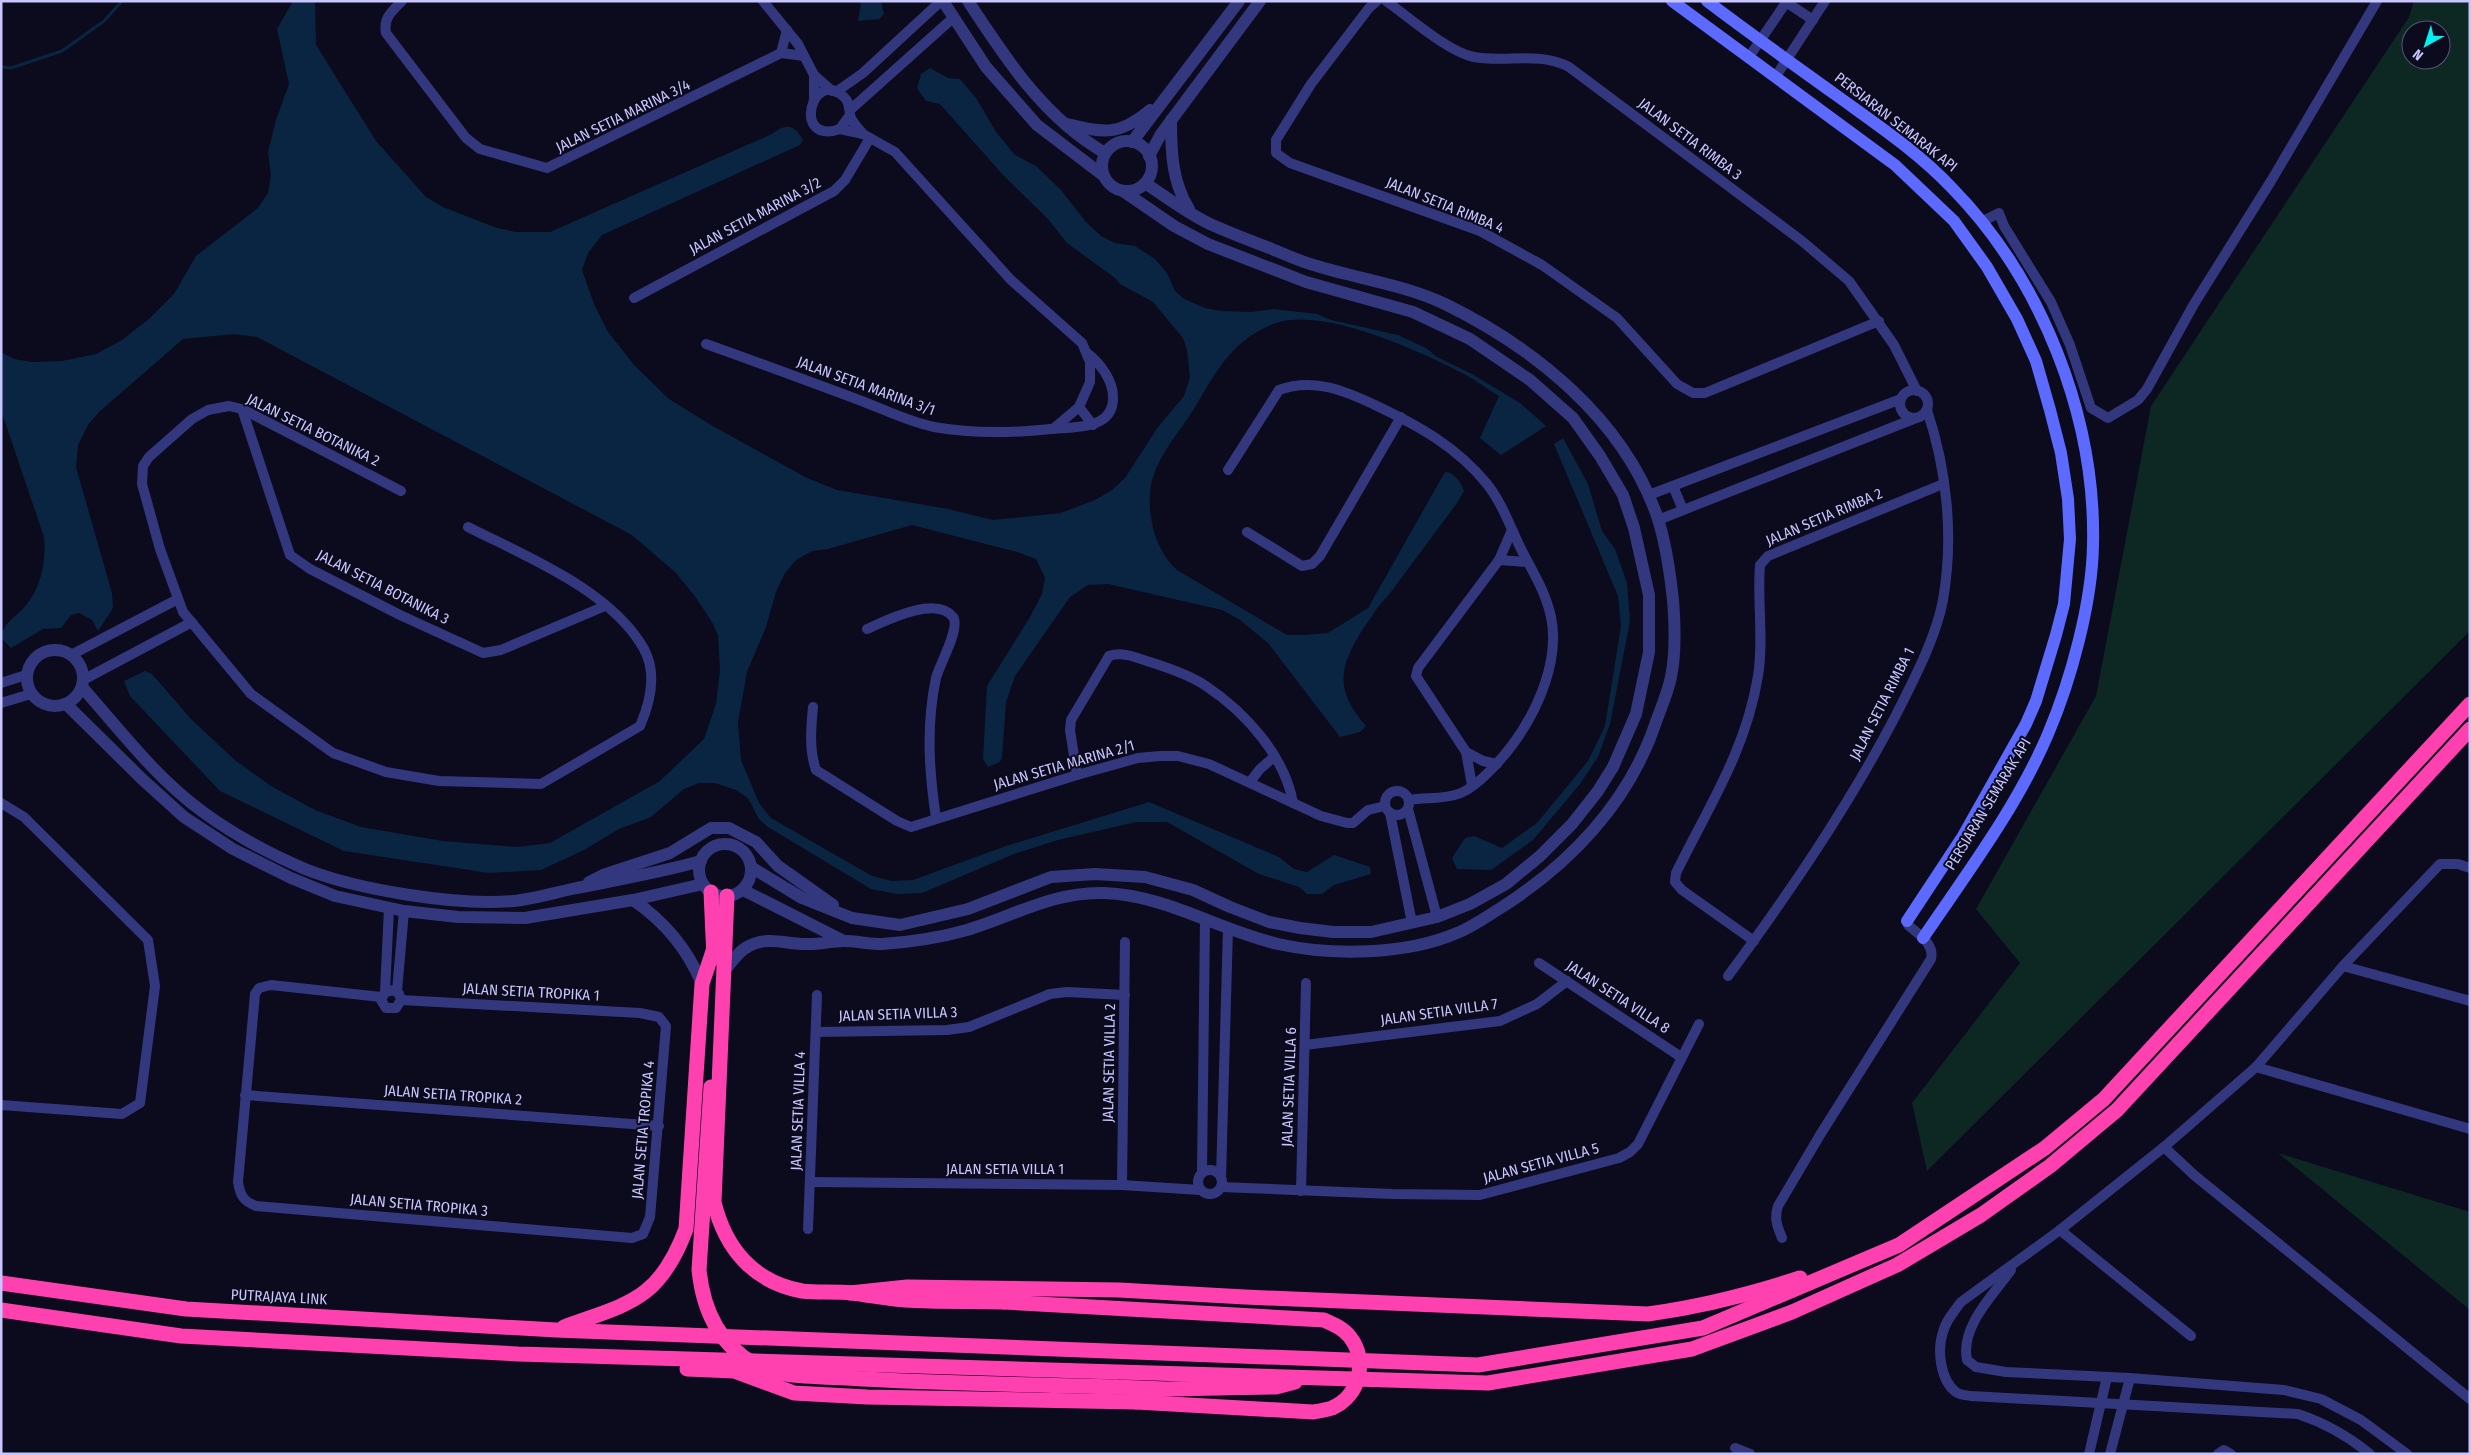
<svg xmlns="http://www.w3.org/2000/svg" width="2471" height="1455" font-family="'Fira Sans Condensed',sans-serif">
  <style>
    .green { fill: #0d2723; fill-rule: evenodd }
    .water { fill: #092542 }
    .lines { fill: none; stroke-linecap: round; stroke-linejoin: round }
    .stream { stroke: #092542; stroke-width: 3 }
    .minor { stroke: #33387e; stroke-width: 10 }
    .tertiary { stroke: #33387e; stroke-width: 12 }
    .secondary { stroke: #5d6aff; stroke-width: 12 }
    .motorway { stroke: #ff41b0; stroke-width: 15 }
    .motorway-bridge { stroke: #ff41b0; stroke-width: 15 }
    .labels { text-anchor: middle; stroke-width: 4; stroke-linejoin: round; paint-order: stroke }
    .street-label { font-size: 15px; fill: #c7c6ff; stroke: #0c0a1d }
  </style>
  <rect width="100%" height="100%" fill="#0c0a1d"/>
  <g class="green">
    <path d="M2414 1H2470V631L1927 1171 1912 1103 2020 963 1976 909 2096 696 2151 406 2409 17ZM2411 30H2441V60H2411Z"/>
    <polygon points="2278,1153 2470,1212 2470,1310"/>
  </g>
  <g class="water">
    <path d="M293 1H315L316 45 376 141 426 197 443 207 497 228 516 232H550L772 134C786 123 794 124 803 140L800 145 602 235 588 253 582 270 594 304 608 332 635 366 669 399 711 425 807 478 837 490 948 509 993 520 1061 513 1095 500 1112 490 1125 478 1158 427 1184 396 1190 378 1187 350 1183 338 1153 302 1120 284 1115 278 1067 243 1048 219 1003 175 940 104 926 101 917 88 921 74 930 68 948 78 960 79 976 98 996 132 1015 155 1036 166 1061 190 1086 222 1101 236 1115 243 1135 246 1155 259 1167 273 1175 291 1184 299 1205 308 1221 311 1251 312 1273 309 1317 314 1331 320 1398 335 1426 348 1437 357 1472 374 1520 403 1546 426 1501 455 1480 438 1499 396C1487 389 1476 380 1464 374 1422 352 1339 315 1292 320 1275 321 1258 330 1244 341 1222 358 1209 384 1195 407 1179 434 1152 460 1150 494 1148 520 1157 552 1177 570L1287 635H1305L1328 633 1368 608 1445 472C1455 472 1461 483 1464 491L1457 503 1388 596C1377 606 1372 617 1363 629 1339 667 1334 689 1366 726L1360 732 1340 737 1268 643 1240 620 1222 610 1108 584 1088 585 1070 597 1015 676 1006 702 1002 757 1000 762 988 767 983 759 987 686 1030 617 1042 594 1045 578 1036 559 1017 552 912 525 828 549 812 551 796 560 785 573 776 592 766 627 747 672 738 722 741 760 759 803 771 818 872 876 892 881 913 880 1006 846 1149 802 1279 857 1294 869 1307 872 1334 855 1370 867 1371 874 1334 885 1322 894H1307L1299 887 1259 874 1167 822H1136L1058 840 1014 854 922 893 897 894 871 889 768 827 759 819 748 798 736 790 715 783H699L684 789 651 817 619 829 584 850 541 870 489 873 344 851 220 791 130 696 124 681 145 671 152 674 192 720 236 761 271 786 315 810 361 827 443 841 517 847 550 843 660 781 704 739 716 704 720 670 718 635 712 622 694 595 675 572 632 535 257 337 234 334 183 339 99 412 88 425 78 445 76 467 112 593 113 608 98 631 92 620 79 613 71 615 61 628 43 629 11 648 1 638C2 623 19 615 27 604 42 585 46 560 44 537L1 410V352L14 359 32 362 62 361 96 354 122 340 150 318 174 294 196 256 258 208 268 193 271 175 268 152 276 120 289 84 277 29Z"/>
    <polygon points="858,1 881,1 884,14 879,19 858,21 861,4"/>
    <polygon points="1563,438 1588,484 1602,531 1615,549 1627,583 1630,621 1610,724 1598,757 1580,784 1533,840 1491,870 1457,869 1452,858 1465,838 1474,836 1502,848 1537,823 1588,761 1605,726 1621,626 1618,596 1554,444"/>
  </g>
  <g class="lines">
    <polyline class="stream" points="1,67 11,68 62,51 104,21 122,1"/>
    <g class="minor">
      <path d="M402 1C392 11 383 18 386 33L466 138 480 149 547 168 781 53"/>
      <polyline points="763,1 798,44 814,75 832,91"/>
      <polyline points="1377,1 1369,8 1311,84 1276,140 1276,153 1290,163 1480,231 1542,265 1617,318 1677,384 1693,393 1705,393 1879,321"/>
      <path d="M1386 1C1409 17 1448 52 1474 57 1505 63 1539 51 1569 67L1802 241 1849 281 1894 345 1917 391"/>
      <polyline points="1786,2 1813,20"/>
      <polyline points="781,53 787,30"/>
      <polyline points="781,53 804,56"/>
      <polyline points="1749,57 1787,1"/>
      <polyline points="814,75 814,98"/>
      <polyline points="1776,76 1825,1"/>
      <polyline points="836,92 863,73 941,1"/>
      <polyline points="850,110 953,18"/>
      <path d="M850 115 840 129C791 146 812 66 844 97 851 103 848 111 851 118 854 124 859 129 863 134"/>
      <polyline points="840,129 863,134 895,152 1011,280 1082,343 1090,362 1090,382 1079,407 1053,429"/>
      <polyline points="1983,221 1999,213 2004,226 2051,302 2070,345 2091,408 2108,418 2138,400 2147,389 2194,304 2271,181 2377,1"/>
      <polyline points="634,298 834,191 845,180 870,138"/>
      <path d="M706 344C757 362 808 381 859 400 883 409 909 422 934 427 973 434 1013 433 1051 429 1074 427 1114 430 1113 397 1113 380 1100 363 1087 353"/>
      <circle cx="1914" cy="404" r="14"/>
      <polyline points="1079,407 1093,425"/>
      <polyline points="242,409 290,555 310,569 400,615 483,653 501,650 605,606"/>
      <path d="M1228 470 1279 390C1313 377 1346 391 1377 406 1419 426 1457 447 1487 484 1502 503 1510 526 1520 547 1531 569 1546 592 1551 617 1560 660 1538 710 1513 744 1502 759 1478 786 1461 793 1444 800 1426 797 1409 800"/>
      <polyline points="1673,486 1683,510"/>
      <path d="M401 491 242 409 229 406 208 410 192 419 149 457 143 466 142 484 160 549 183 612 251 694 333 753 386 772 439 781 541 784 640 726C650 703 657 673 644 649 611 590 525 556 468 527"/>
      <polyline points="1649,495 1901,399"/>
      <polyline points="1658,520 1916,418"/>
      <polyline points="1247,532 1302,566 1312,564 1320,556 1401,417"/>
      <polyline points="1499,560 1527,562"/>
      <path d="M867 629C885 621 936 595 953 617 961 628 939 665 936 678 926 725 929 771 936 818"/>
      <polyline points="71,655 178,599"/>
      <polyline points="83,680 192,622"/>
      <polyline points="1,683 26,675"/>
      <polyline points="1,703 31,694"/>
      <path d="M813 707C811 728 809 750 816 770L897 821 911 827 1077 775 1138 758 1160 756H1178L1209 764 1321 816 1347 823H1353L1368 810 1385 806"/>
      <polyline points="1466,752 1483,761 1497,764"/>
      <path d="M1077 775 1070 730 1071 720 1109 656C1123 651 1137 658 1150 662 1169 668 1190 675 1206 686 1245 712 1285 756 1293 803"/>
      <polyline points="1250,782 1260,769 1274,757"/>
      <polyline points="1472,785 1466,752 1416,676 1418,668 1499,560 1512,530"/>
      <circle cx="1397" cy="803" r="12"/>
      <polyline points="1,803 24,817 148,940 155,986 140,1103 122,1114 1,1105"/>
      <polyline points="1408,809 1437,917"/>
      <polyline points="1390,813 1412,923"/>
      <polyline points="2470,868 2458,864 2440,864 2343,966 2256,1067 2164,1147 2194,1175 2470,1399"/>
      <path d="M1754 941 1682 890 1675 882 1676 873C1709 806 1746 750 1758 676 1764 639 1757 601 1760 565L1768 556 1943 484"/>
      <polyline points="1539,963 1681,1057"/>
      <polyline points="2343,966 2470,1001"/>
      <path d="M1728 976C1789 893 1848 807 1896 715 1913 681 1936 638 1943 600 1954 537 1947 470 1927 410"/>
      <polyline points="397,991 404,911"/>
      <polyline points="385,992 394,990 399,994 401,1000 396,1008 386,1008 381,1000 385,992 389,908"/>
      <path d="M381 997 271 985 259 988 255 994 238 1182C240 1195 243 1201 256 1206L632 1238 643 1234 650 1217 666 1026 659 1017 640 1013 401 1000"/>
      <polyline points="816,1032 947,1030 969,1027 1050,994 1067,992 1125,995"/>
      <polyline points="1305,1045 1500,1021 1537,1004 1567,981"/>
      <polyline points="2256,1067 2470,1129"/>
      <polyline points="245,1095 659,1126"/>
      <polyline points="2164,1147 2060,1230 2191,1336"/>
      <circle cx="1210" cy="1182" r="12"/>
      <polyline points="1202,1172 1205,920"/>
      <polyline points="1221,1178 1228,928"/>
      <polyline points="810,1182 1122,1185 1200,1190"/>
      <polyline points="1122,1185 1125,942"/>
      <polyline points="1221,1187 1393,1194 1480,1195 1619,1158 1630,1152 1638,1144 1699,1024"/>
      <polyline points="1301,1191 1306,983"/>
      <polyline points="808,1229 817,995"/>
      <path d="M2060 1230 1961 1302C1954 1311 1946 1321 1943 1332 1937 1350 1940 1380 1956 1392 1959 1395 1966 1395 1971 1396L2298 1414C2325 1423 2348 1436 2370 1454"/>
      <path d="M1782 1238C1777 1226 1774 1218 1778 1206L1820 1135 1931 959C1935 944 1918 934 1908 925L1907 921"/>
      <path d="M2011 1270C1993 1295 1960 1327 1967 1360L1976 1367 2006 1372 2130 1378 2284 1390 2321 1399 2361 1420 2407 1454"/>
      <polyline points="1735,1448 1750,1454"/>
      <polyline points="2089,1454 2107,1377"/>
      <polyline points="2110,1454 2130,1378"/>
      <polyline points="2218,1454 2224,1450 2231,1454"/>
    </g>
    <g class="tertiary">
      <polyline points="943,1 986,67 1037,125 1104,176"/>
      <path d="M968 1C1006 59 1044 118 1105 153"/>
      <path d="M1171 120C1171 152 1172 182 1189 209"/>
      <path d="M1067 124C1105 133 1119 136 1150 110"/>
      <circle cx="1127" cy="166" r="25"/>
      <polyline points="1132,142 1239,1"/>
      <polyline points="1149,156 1161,134 1260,1"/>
      <circle cx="55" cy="678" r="28"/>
      <path d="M82 687C120 730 156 778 203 812 233 834 270 854 305 869 358 890 457 906 513 901 533 899 553 893 572 889 616 880 658 873 701 861"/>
      <polyline points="66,704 142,779 184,817 233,849 291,878 335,896 404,911 458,917 525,918 633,900 703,884"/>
      <circle cx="725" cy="870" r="26"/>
      <polyline points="751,867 802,898 852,918 900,925 968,909 1051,877 1095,874 1145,877 1193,890 1230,907 1269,922 1300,928 1333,932 1371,932 1437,917 1470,904 1506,884 1540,856 1572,824 1598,791 1613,767 1636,714 1649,652 1649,595 1634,528 1623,495 1600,456 1573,418 1530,380 1470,339 1413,312 1306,282 1208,244 1174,226 1123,191"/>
      <polyline points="589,882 603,875 670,853 711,828 729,828 756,842 778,866 833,905"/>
      <polyline points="743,890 844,941"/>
      <path d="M633 900C664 921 688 950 702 984"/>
      <path d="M723 973C731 963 738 951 749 946 767 936 786 944 805 944 818 945 831 941 844 941 856 941 869 944 882 944 911 942 939 938 967 930 1013 916 1055 891 1104 893 1166 895 1218 930 1278 944 1332 956 1406 955 1457 933 1472 927 1486 917 1499 909 1569 865 1629 803 1656 722 1661 708 1668 692 1671 677 1676 653 1675 625 1673 600 1670 572 1666 543 1657 516 1623 419 1535 348 1445 304 1405 285 1359 279 1317 266 1301 262 1287 255 1272 249 1251 241 1230 233 1210 224 1187 213 1166 197 1145 183"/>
    </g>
    <g class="secondary">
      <polyline points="1672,1 1895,165 1954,221 1987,267 2017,319 2036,361 2050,410 2061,453 2068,499 2070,539 2064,604 2056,635 2036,701 2026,724 1963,836 1907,921"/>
      <path d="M1707 1C1749 33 1793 64 1836 95 1876 124 1918 152 1952 188 2042 280 2096 417 2093 545 2092 603 2071 680 2048 734 2017 807 1967 873 1923 938"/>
    </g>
    <g class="motorway">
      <polyline points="711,892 714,958"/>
      <path d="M727 896 714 1202C725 1248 753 1282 802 1291 818 1293 835 1291 852 1293 869 1295 887 1299 905 1300 937 1302 971 1301 1004 1302"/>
      <polyline points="1,1283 186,1309 556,1330 1478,1365 1703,1328 1899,1245 2045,1148 2104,1099 2470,704"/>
      <path d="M850 1293 907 1287 1119 1290 1245 1297 1648 1314C1699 1307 1751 1294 1800 1278"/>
      <polyline points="1,1310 181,1336 518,1354 1488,1383 1692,1349 1792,1312 1897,1265 1981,1215 2050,1166 2117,1110 2470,729"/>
      <path d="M564 1327C629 1303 659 1301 686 1229L702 984 714 948"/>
      <polyline points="687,1369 734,1371 794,1393 867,1397 1136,1402"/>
      <polyline points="1115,1387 1166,1389 1276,1387 1295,1382"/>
    </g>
    <g class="motorway-bridge">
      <path d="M711 1087 699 1270C703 1309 719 1344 754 1364 781 1379 817 1376 847 1378 936 1384 1026 1384 1115 1387"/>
      <path d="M1004 1302 1324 1320C1333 1324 1343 1328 1350 1337 1368 1360 1360 1396 1332 1408 1326 1410 1319 1411 1313 1412L1136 1402"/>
    </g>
  </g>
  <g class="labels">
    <g class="street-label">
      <text transform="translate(623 116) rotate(-26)" y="5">JALAN SETIA MARINA 3/4</text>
      <text transform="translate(1896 122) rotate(38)" y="5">PERSIARAN SEMARAK API</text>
      <text transform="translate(1690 139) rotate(37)" y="5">JALAN SETIA RIMBA 3</text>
      <text transform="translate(1445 205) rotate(22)" y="5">JALAN SETIA RIMBA 4</text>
      <text transform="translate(755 216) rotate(-28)" y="5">JALAN SETIA MARINA 3/2</text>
      <text transform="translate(866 386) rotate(20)" y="5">JALAN SETIA MARINA 3/1</text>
      <text transform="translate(313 430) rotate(26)" y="5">JALAN SETIA BOTANIKA 2</text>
      <text transform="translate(1824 517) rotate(-23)" y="5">JALAN SETIA RIMBA 2</text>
      <text transform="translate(383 587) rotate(27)" y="5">JALAN SETIA BOTANIKA 3</text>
      <text transform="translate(1882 704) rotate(-63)" y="5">JALAN SETIA RIMBA 1</text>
      <text transform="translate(1064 765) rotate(-16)" y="5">JALAN SETIA MARINA 2/1</text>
      <text transform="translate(1988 804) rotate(-59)" y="5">PERSIARAN SEMARAK API</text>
      <text transform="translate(531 992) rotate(3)" y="5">JALAN SETIA TROPIKA 1</text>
      <text transform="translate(1618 997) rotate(33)" y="5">JALAN SETIA VILLA 8</text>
      <text transform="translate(1439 1012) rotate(-8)" y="5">JALAN SETIA VILLA 7</text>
      <text transform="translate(898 1014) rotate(-2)" y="5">JALAN SETIA VILLA 3</text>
      <text transform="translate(1109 1063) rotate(-89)" y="5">JALAN SETIA VILLA 2</text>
      <text transform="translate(1289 1087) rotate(-88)" y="5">JALAN SETIA VILLA 6</text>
      <text transform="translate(453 1095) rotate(4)" y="5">JALAN SETIA TROPIKA 2</text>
      <text transform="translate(798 1111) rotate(-88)" y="5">JALAN SETIA VILLA 4</text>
      <text transform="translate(643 1130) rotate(-85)" y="5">JALAN SETIA TROPIKA 4</text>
      <text transform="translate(1541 1163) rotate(-15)" y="5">JALAN SETIA VILLA 5</text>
      <text x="1005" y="1174">JALAN SETIA VILLA 1</text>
      <text transform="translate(419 1205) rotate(5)" y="5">JALAN SETIA TROPIKA 3</text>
      <text transform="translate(279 1297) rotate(3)" y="5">PUTRAJAYA LINK</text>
    </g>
  </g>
  <rect width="2471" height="1455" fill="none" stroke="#c7c6ff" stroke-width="5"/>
  <g transform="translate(2426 45) rotate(219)"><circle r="24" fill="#0c0a1d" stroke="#575577"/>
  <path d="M0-4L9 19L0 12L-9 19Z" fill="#00f1f0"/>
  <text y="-8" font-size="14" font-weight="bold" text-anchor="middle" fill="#c7c6ff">N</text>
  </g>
</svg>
